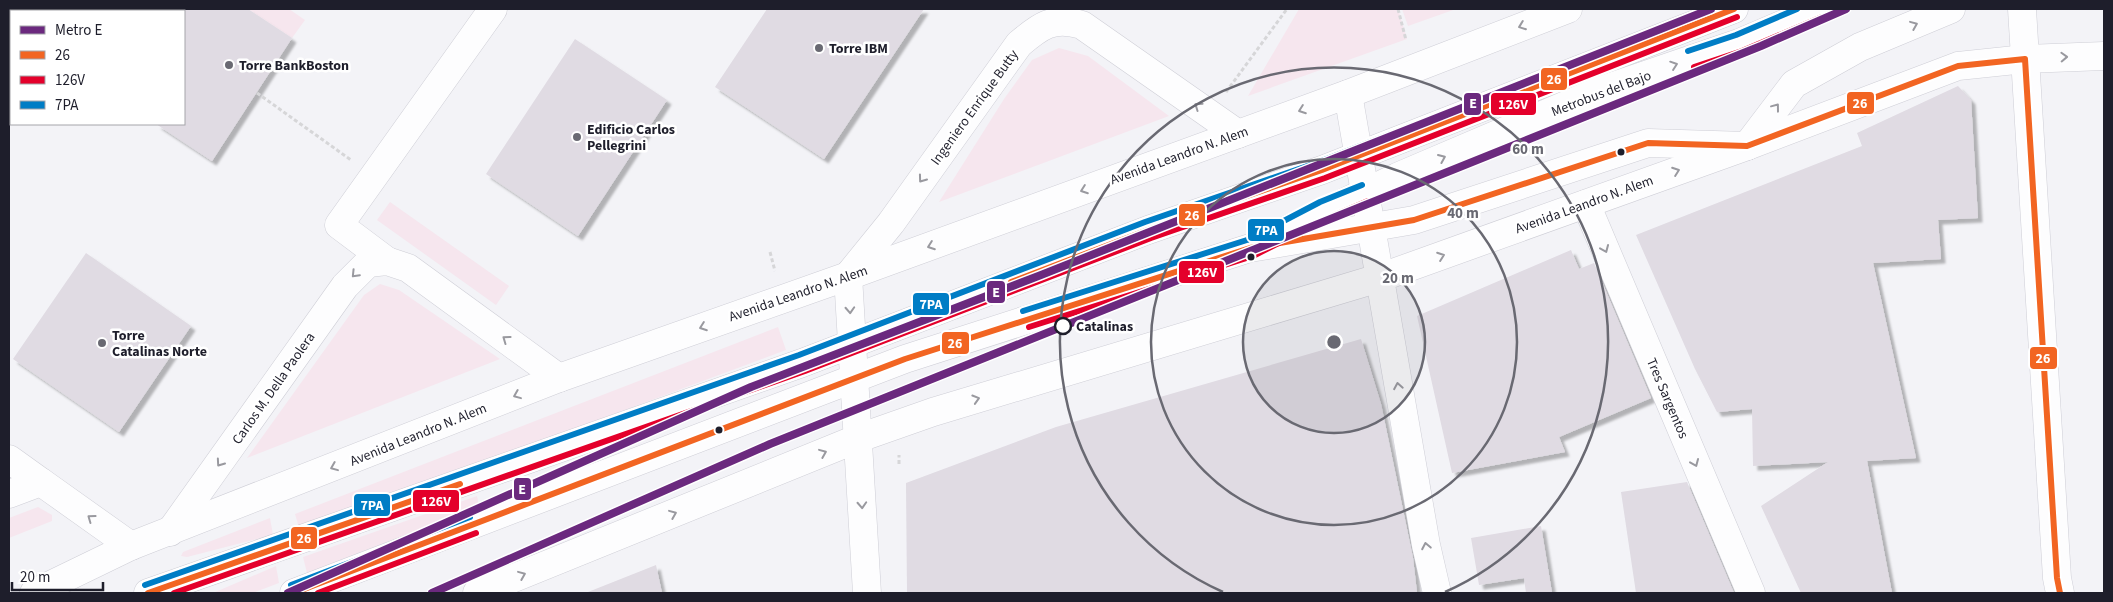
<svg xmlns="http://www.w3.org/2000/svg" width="2113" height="602" font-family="'Source Sans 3',sans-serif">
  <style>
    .green { fill: #f6e6ee }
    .building { fill: #e0dbe3; filter: url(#shadow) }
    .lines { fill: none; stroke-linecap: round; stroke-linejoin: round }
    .minor-casing { stroke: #ceced6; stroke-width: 29 }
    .major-casing { stroke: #ceced6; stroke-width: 29 }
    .path { stroke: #d6d6d8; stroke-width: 3; stroke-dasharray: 4 2.5; stroke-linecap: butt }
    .minor { stroke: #fdfdfe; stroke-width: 28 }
    .major { stroke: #fdfdfe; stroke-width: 28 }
    .bus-1-casing { stroke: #fff; stroke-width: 10 }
    .bus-2-casing { stroke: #fff; stroke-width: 10 }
    .bus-3-casing { stroke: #fff; stroke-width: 10 }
    .bus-1 { stroke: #f26522; stroke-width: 6 }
    .bus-2 { stroke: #e4002b; stroke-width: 6 }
    .bus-3 { stroke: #007dc5; stroke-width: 6 }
    .metro-1-casing { stroke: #fff; stroke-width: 11 }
    .metro-1 { stroke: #6b297e; stroke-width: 8 }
    .oneway { stroke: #99999f }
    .ring { fill: none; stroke: #696972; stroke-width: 2.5 }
    .poi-dot { fill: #696972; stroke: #fff; stroke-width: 2 }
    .bus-dot { fill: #1e1e2b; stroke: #fff; stroke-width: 2 }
    .stop-dot { fill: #fff; stroke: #1e1e2b; stroke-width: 2.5 }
    .labels { text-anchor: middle; stroke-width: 5; stroke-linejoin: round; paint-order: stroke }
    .poi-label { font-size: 14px; font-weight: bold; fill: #1e1e2b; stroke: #fff; text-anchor: start }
    .street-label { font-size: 14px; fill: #1e1e2b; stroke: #fff }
    .stop-label { font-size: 14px; font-weight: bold; fill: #1e1e2b; stroke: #fff; text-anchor: start }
    .centre { fill: #696972; stroke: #fff; stroke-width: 2.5 }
    .ring-label { font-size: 15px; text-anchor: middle; font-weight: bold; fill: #696972; stroke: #fff; stroke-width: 5; stroke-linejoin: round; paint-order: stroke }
    .line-badge { stroke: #fff; stroke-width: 2 }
    .badge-label { font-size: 14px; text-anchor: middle; font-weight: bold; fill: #fff }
  </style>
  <defs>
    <filter id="shadow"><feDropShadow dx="4.5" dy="4.5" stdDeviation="1" flood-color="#0004"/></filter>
  </defs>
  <rect width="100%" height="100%" fill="#f3f3f7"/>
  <g class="green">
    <polygon points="248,9 289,9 305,20 292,38"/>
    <polygon points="1299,9 1398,9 1407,39 1248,96"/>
    <polygon points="1402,9 1456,9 1408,26"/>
    <polygon points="1059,48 1088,56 1169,116 939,202 1004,99 1032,60"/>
    <polygon points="390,202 509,286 496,305 377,220"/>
    <polygon points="380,284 399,290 500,359 247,458 364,295"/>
    <polygon points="778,327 786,350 300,531 295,514"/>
    <polygon points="477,496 479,506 307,573 303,557"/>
    <polygon points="38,507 52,515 52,521 9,538 9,518"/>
    <polygon points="270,518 273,535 187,557 181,556 183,552"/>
    <polygon points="276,566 279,583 253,593 213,593"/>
  </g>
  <g class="building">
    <polygon points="184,9 248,9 292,38 212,161 156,124 184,124"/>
    <polygon points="767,9 924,9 824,159 715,87"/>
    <polygon points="575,39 667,100 578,236 486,174"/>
    <polygon points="1958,86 1971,100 1978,218 1938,220 1941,259 1873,263 1916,458 1867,461 1892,593 1801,593 1761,506 1828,462 1753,466 1752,409 1717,412 1695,369 1636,235 1862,146 1857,133"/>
    <polygon points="1571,250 1579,269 1594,263 1651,398 1559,437 1565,452 1452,473 1417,316"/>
    <polygon points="86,253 191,326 119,432 13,359"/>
    <polygon points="1361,339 1381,404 1413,558 1417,593 907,593 906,483 1056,427"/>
    <polygon points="1687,482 1734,593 1636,593 1621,492"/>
    <polygon points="1541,526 1552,593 1526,593 1524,578 1479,585 1471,538"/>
    <polygon points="656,565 662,593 588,593 588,592"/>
  </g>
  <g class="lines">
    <g class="minor-casing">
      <g id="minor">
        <polyline points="2025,59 2104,56"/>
        <polyline points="1348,94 1426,545 1437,593"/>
        <polyline points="1586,204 1751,593"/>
        <polyline points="1272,237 1397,177 1599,91 1739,43 1819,9"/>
        <polyline points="387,261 339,225 493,9"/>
        <polyline points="9,459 41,482"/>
        <polyline points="9,494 41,482 131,546"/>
        <polyline points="170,532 345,286 368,263 387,261 408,268 559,378"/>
        <polyline points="148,593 802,363 1148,230 1322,170 1734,9"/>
        <polyline points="294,593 905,359 1250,248 1414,220 1648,143 1747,146"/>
        <path d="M867 593 848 276 891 223 1019 44C1040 26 1053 16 1082 25L1238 134"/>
      </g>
    </g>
    <g class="major-casing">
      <g id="major">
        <polyline points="2022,9 2057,578 2060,593"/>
        <polyline points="1747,146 1794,84 1860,47 1951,9"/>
        <polyline points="34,593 131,546 559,378 848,276 1348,94 1568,9"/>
        <polyline points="477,593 859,438 933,412 1379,278 1747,146 1958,66 2025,59"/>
      </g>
    </g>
    <g class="path">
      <polyline points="1398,9 1406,40"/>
      <polyline points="1226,92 1287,9"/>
      <polyline points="257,93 351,160"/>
      <polyline points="770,252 775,271"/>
      <polyline points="899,464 899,455"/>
    </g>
    <use href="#minor" class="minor"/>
    <use href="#major" class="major"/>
    <g class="bus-1-casing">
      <g id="bus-1">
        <polyline points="1011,282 1148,230 1322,170 1734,9"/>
        <polyline points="148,593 460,484"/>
        <polyline points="294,593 905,359 1250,248 1414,220 1648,143 1747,146 1958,66 2025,59 2057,578 2060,593"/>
      </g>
    </g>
    <g class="bus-2-casing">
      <g id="bus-2">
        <polyline points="1694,67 1742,51 1822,17"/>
        <polyline points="1029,327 1253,256 1328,218 1368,201"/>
        <polyline points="174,593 805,371 1151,238 1325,178 1737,17"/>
        <polyline points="318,593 476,533"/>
      </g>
    </g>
    <g class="bus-3-casing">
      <g id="bus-3">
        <polyline points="1688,51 1736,35 1797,9"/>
        <polyline points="1023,311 1247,240 1320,202 1362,185"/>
        <polyline points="145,585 799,355 1145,222 1319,162 1711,9"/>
        <polyline points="291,585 470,517"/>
      </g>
    </g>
    <use href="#bus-1" class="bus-1"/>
    <use href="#bus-2" class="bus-2"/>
    <use href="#bus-3" class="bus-3"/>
    <g class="metro-1-casing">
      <g id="metro-1">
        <polyline points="288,593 751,387 1041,275 1711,9"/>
        <polyline points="432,593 770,444 1761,46 1846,9"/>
      </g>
    </g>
    <use href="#metro-1" class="metro-1"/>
  </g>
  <defs><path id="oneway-chevron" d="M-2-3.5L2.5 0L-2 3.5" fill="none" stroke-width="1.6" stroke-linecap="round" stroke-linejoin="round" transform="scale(1.25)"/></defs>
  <g class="oneway">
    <use href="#oneway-chevron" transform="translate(1914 25) rotate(-22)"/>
    <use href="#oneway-chevron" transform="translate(1522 26) rotate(159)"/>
    <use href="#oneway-chevron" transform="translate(2064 57) rotate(-2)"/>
    <use href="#oneway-chevron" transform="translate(1674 65) rotate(-19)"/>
    <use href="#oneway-chevron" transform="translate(1198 106) rotate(-145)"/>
    <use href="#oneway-chevron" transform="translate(1776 107) rotate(-53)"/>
    <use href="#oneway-chevron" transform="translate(1302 110) rotate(160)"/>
    <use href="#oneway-chevron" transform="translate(1442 158) rotate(-23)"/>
    <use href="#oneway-chevron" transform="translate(1676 171) rotate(-20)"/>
    <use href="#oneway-chevron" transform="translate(922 179) rotate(126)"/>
    <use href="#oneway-chevron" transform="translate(1084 190) rotate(160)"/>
    <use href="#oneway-chevron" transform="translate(931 246) rotate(160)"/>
    <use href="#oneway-chevron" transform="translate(1605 249) rotate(67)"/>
    <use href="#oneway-chevron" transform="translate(1441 256) rotate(-20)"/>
    <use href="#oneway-chevron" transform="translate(355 274) rotate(134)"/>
    <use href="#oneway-chevron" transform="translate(850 310) rotate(87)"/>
    <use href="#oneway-chevron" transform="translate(703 327) rotate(160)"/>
    <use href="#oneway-chevron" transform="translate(506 339) rotate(-144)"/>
    <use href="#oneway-chevron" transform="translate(1398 386) rotate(-100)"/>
    <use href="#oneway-chevron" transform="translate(517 395) rotate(158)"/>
    <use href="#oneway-chevron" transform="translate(976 399) rotate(-17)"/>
    <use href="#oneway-chevron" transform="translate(823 453) rotate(-22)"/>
    <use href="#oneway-chevron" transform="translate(220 463) rotate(125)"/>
    <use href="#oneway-chevron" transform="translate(1695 463) rotate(67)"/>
    <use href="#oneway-chevron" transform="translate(334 467) rotate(158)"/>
    <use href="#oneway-chevron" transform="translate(862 505) rotate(87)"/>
    <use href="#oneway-chevron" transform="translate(673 514) rotate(-22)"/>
    <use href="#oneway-chevron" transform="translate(91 518) rotate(-144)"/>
    <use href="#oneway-chevron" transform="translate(1426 546) rotate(-101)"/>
    <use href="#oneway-chevron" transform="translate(522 575) rotate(-22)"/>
  </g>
  <circle cx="1334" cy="342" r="91" fill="#696972" fill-opacity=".12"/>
  <g class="ring">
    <circle cx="1334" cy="342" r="91"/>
    <circle cx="1334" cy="342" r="183"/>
    <path d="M1223 592A274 274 0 1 1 1445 592"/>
  </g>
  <g class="poi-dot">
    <circle cx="819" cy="48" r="5"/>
    <circle cx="229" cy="65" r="5"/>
    <circle cx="577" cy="137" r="5"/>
    <circle cx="102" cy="343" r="5"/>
  </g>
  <g class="bus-dot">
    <circle cx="1621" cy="152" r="4.5"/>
    <circle cx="1251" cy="257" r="4.5"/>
    <circle cx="719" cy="430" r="4.5"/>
  </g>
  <circle class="stop-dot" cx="1063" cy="326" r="8"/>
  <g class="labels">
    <g class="poi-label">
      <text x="829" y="53">Torre IBM</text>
      <text x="239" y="70">Torre BankBoston</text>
      <text x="587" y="134">Edificio Carlos<tspan x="587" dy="16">Pellegrini</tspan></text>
      <text x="112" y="340">Torre<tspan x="112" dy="16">Catalinas Norte</tspan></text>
    </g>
    <g class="street-label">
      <text transform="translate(1601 93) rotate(-21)" y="5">Metrobus del Bajo</text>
      <text transform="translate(974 107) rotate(-54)" y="5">Ingeniero Enrique Butty</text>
      <text transform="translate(1179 155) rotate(-20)" y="5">Avenida Leandro N. Alem</text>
      <text transform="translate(1584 204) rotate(-20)" y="5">Avenida Leandro N. Alem</text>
      <text transform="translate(798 293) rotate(-19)" y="5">Avenida Leandro N. Alem</text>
      <text transform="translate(273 388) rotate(-55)" y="5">Carlos M. Della Paolera</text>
      <text transform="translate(1668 398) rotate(67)" y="5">Tres Sargentos</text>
      <text transform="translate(418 434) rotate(-22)" y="5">Avenida Leandro N. Alem</text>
    </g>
    <g class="stop-label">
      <text x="1076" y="331">Catalinas</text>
    </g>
  </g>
  <circle cx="1334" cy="342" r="8" class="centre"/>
  <g class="ring-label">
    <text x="1528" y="154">60 m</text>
    <text x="1463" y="218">40 m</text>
    <text x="1398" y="283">20 m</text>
  </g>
  <g class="line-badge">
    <rect x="1540" y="67" width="28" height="24" rx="5" fill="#f26522"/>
    <rect x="1846" y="91" width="29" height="24" rx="5" fill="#f26522"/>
    <rect x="1463" y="92" width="19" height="24" rx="5" fill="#6b297e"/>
    <rect x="1490" y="92" width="47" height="24" rx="5" fill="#e4002b"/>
    <rect x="1178" y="203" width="28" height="24" rx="5" fill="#f26522"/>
    <rect x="1247" y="218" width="38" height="24" rx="5" fill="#007dc5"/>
    <rect x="1178" y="260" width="47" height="24" rx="5" fill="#e4002b"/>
    <rect x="986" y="280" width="20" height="24" rx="5" fill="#6b297e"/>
    <rect x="912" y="292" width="38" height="24" rx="5" fill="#007dc5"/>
    <rect x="941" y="331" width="29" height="24" rx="5" fill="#f26522"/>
    <rect x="2029" y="346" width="29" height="24" rx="5" fill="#f26522"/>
    <rect x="513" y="477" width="19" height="24" rx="5" fill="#6b297e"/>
    <rect x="412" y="489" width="48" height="24" rx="5" fill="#e4002b"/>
    <rect x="353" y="493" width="38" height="24" rx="5" fill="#007dc5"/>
    <rect x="290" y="526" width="28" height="24" rx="5" fill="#f26522"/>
  </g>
  <g class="badge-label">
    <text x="1554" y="84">26</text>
    <text x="1860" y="108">26</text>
    <text x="1473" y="108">E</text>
    <text x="1513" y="109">126V</text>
    <text x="1192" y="220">26</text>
    <text x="1266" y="235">7PA</text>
    <text x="1202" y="277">126V</text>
    <text x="996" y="297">E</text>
    <text x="931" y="309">7PA</text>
    <text x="955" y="348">26</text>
    <text x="2043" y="363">26</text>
    <text x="522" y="494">E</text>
    <text x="436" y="506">126V</text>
    <text x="372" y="510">7PA</text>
    <text x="304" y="543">26</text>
  </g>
  <rect width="2113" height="602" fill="none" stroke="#1e1e2b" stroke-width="20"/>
  <rect x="10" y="10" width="175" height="115" fill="#ffffff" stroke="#a5a5aa"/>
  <rect x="20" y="26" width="25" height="8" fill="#6b297e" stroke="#a5a5aa"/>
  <text x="55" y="35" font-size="15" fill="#1e1e2b">Metro E</text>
  <rect x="20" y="51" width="25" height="8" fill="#f26522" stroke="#a5a5aa"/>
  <text x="55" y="60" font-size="15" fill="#1e1e2b">26</text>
  <rect x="20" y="76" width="25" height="8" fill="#e4002b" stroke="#a5a5aa"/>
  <text x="55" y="85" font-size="15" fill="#1e1e2b">126V</text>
  <rect x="20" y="101" width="25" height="8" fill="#007dc5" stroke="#a5a5aa"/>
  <text x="55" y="110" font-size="15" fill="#1e1e2b">7PA</text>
  <path d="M12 582v8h91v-8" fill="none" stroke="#1e1e2b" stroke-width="2.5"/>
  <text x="20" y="582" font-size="15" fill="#1e1e2b" stroke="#ffffff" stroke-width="4" paint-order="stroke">20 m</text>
</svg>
